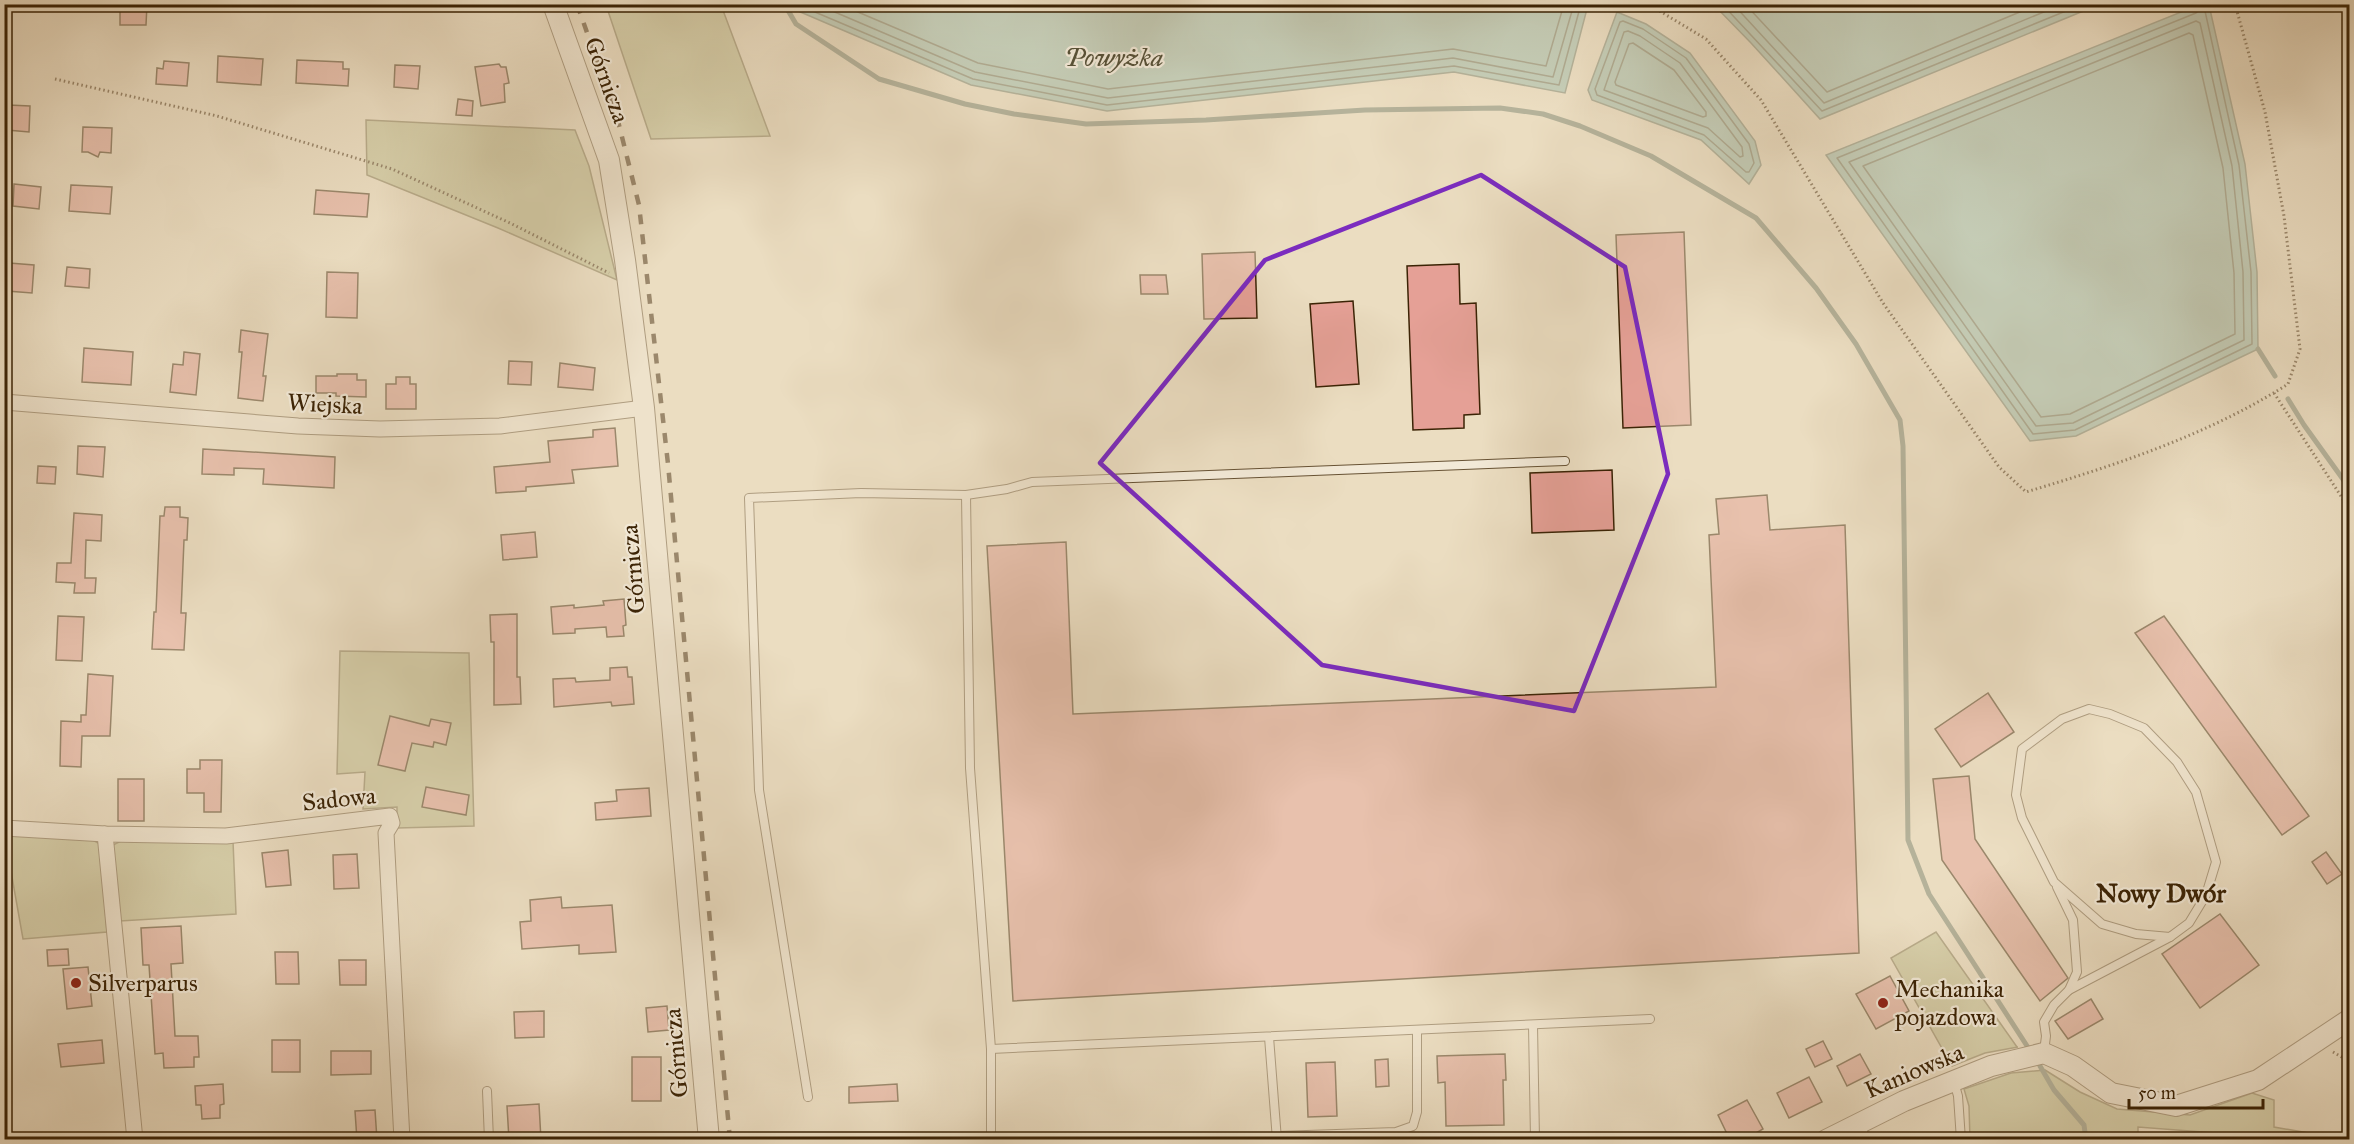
<svg xmlns="http://www.w3.org/2000/svg" width="2354" height="1144" font-family="'IM FELL Great Primer',serif">
  <style>
    .green { fill: #bebf8e; stroke: #7c714a; stroke-width: 1.5 }
    .water { fill: #99bdad; stroke: #737f6a; stroke-width: 1.5 }
    .lines { fill: none; stroke-linecap: round; stroke-linejoin: round }
    .shore { stroke: #6a7059; stroke-width: 1.5 }
    .stream { stroke: #737f6a; stroke-width: 5 }
    .building { fill: #e5a096; stroke: #3b2305; stroke-width: 1.5 }
    .service-casing { stroke: #675234; stroke-width: 10 }
    .minor-casing { stroke: #675234; stroke-width: 17 }
    .tertiary-casing { stroke: #675234; stroke-width: 22 }
    .path { stroke: #3b2305; stroke-width: 3; stroke-dasharray: 1.5 3; stroke-linecap: butt }
    .service { stroke: #f2e9d7; stroke-width: 8 }
    .minor { stroke: #f2e9d7; stroke-width: 15 }
    .tertiary { stroke: #f2e9d7; stroke-width: 20 }
    .rail { stroke: #3b2305; stroke-width: 4.5; stroke-dasharray: 10 10; stroke-linecap: butt }
    .marked { fill: none; stroke: #7b2cbf; stroke-width: 4.5; stroke-linejoin: round }
    .poi-dot { fill: #8f2418; stroke: #f2e9d7; stroke-width: 2 }
    .labels { text-anchor: middle; stroke-width: 4.5; stroke-linejoin: round; paint-order: stroke }
    .street-label { font-size: 24px; fill: #3b2305; stroke: #f2e9d7 }
    .poi-label { font-size: 24px; fill: #3b2305; stroke: #f2e9d7; text-anchor: start }
    .water-label { font-size: 26px; font-style: italic; fill: #575137; stroke: #f2e9d7 }
    .neighbourhood-label { font-size: 26px; font-weight: bold; fill: #3b2305; stroke: #f2e9d7 }
  </style>
  <rect width="100%" height="100%" fill="#ebddc1"/>
  <filter id="stains"><feTurbulence type="fractalNoise" baseFrequency=".00333" numOctaves="4"/><feColorMatrix values="0 0 0 0 .2 0 0 0 0 .09 0 0 0 0 .02 0 0 0 .5 -.17"/></filter>
  <radialGradient id="worn" r=".72"><stop offset=".6" stop-color="#630" stop-opacity="0"/><stop offset="1" stop-color="#630" stop-opacity=".3"/></radialGradient>
  <g class="green">
    <polygon points="606,5 721,5 770,136 651,139"/>
    <polygon points="366,120 575,130 589,166 617,280 498,228 367,175"/>
    <polygon points="340,651 469,653 474,826 397,828 397,807 363,809 365,772 337,774"/>
    <polygon points="4,832 89,838 100,844 107,932 23,939"/>
    <polygon points="121,841 233,841 236,914 120,921 113,845"/>
    <polygon points="1936,932 2017,1047 2018,1047 1985,1053 1952,1066 1891,958"/>
    <polygon points="2045,1070 2080,1092 2117,1109 2190,1115 2252,1093 2274,1100 2274,1127 2320,1135 2330,1139 2261,1139 2216,1133 2138,1127 2138,1139 1970,1139 1969,1106 1964,1089 2011,1073"/>
  </g>
  <g class="water">
    <polygon points="2201,4 2209,5 2245,164 2257,272 2258,349 2076,436 2030,441 1826,155"/>
    <polygon points="784,5 1588,5 1565,93 1454,72 1107,111 971,85"/>
    <polygon points="1714,5 2098,5 1820,119 1751,43"/>
    <polygon points="1617,12 1646,24 1690,53 1755,141 1761,165 1749,184 1701,140 1592,100 1588,90"/>
  </g>
  <g class="lines">
    <g class="shore">
      <polyline points="796,4 973,79 1107,105 1454,66 1559,85 1581,4"/>
      <polyline points="816,4 975,72 1108,98 1453,58 1553,77 1574,4"/>
      <polyline points="839,4 978,63 1108,89 1453,49 1546,66 1564,4"/>
      <polyline points="1722,4 1822,111 2083,4"/>
      <polyline points="1733,4 1824,103 2063,4"/>
      <polyline points="1745,4 1827,92 2039,4"/>
      <polygon points="2202,8 2205,11 2239,165 2251,272 2252,344 2075,430 2033,434 1837,158 2196,13"/>
      <polygon points="1623,21 1643,29 1686,58 1749,144 1754,163 1749,172 1746,172 1704,135 1597,95 1595,89 1620,22"/>
      <polygon points="2196,21 2200,23 2232,166 2243,272 2244,340 2073,423 2036,426 1849,162"/>
      <polygon points="1628,31 1640,36 1680,63 1742,147 1743,156 1740,157 1708,128 1604,90 1624,32"/>
      <polygon points="2189,33 2193,35 2223,168 2234,273 2235,334 2070,414 2041,417 1863,166"/>
      <polygon points="1633,43 1674,70 1706,112 1706,116 1703,117 1616,85 1615,82 1629,44"/>
    </g>
    <g class="stream">
      <polyline points="786,7 796,24 879,79 965,104 1014,114 1086,124 1206,120 1365,110 1500,108 1543,114 1580,126 1651,156 1756,218 1816,288 1856,344 1900,420 1903,446 1908,840 1929,894 2029,1049"/>
      <polyline points="2258,349 2275,376"/>
      <polyline points="2288,399 2304,425 2350,489"/>
      <polyline points="2040,1066 2054,1090 2084,1125 2086,1140"/>
    </g>
  </g>
  <g class="building">
    <polygon points="120,4 147,4 146,25 120,25"/>
    <polygon points="218,56 263,59 261,85 217,82"/>
    <polygon points="297,60 343,62 343,69 349,69 348,86 296,83"/>
    <polygon points="164,61 189,63 187,86 156,84 157,68 163,69"/>
    <polygon points="499,64 501,67 506,67 509,83 504,84 505,102 481,106 475,67"/>
    <polygon points="395,65 420,66 418,89 394,87"/>
    <polygon points="458,99 473,101 472,116 456,115"/>
    <polygon points="8,105 30,106 29,132 7,130"/>
    <polygon points="83,127 112,128 111,153 100,152 98,157 88,152 82,152"/>
    <polygon points="14,184 41,187 39,209 13,206"/>
    <polygon points="71,185 112,187 110,214 69,211"/>
    <polygon points="316,190 369,194 367,217 314,214"/>
    <polygon points="1684,232 1691,425 1623,428 1616,235"/>
    <polygon points="1255,252 1257,318 1204,319 1202,254"/>
    <polygon points="9,263 34,265 32,293 7,291"/>
    <polygon points="1459,264 1460,304 1476,303 1480,414 1464,415 1464,428 1413,430 1407,266"/>
    <polygon points="67,267 90,269 89,288 65,286"/>
    <polygon points="327,272 358,273 357,318 326,317"/>
    <polygon points="1140,275 1166,275 1168,294 1141,294"/>
    <polygon points="1353,301 1359,384 1316,387 1310,304"/>
    <polygon points="241,330 268,334 263,376 266,376 263,401 238,398 242,352 239,352"/>
    <polygon points="84,348 133,352 131,385 82,382"/>
    <polygon points="184,352 200,354 196,395 170,392 173,364 183,365"/>
    <polygon points="509,361 532,362 531,385 508,384"/>
    <polygon points="560,363 595,368 593,390 558,387"/>
    <polygon points="337,374 357,374 357,380 366,380 366,397 336,396 336,393 316,393 316,376 337,376"/>
    <polygon points="396,377 410,377 410,384 416,384 416,409 386,409 386,384 396,384"/>
    <polygon points="615,428 618,466 572,470 574,483 526,487 526,491 496,493 494,467 550,462 548,441 593,437 593,430"/>
    <polygon points="78,446 105,447 103,477 77,474"/>
    <polygon points="203,449 335,457 334,488 263,484 264,469 234,468 234,475 202,474"/>
    <polygon points="38,466 56,467 55,484 37,483"/>
    <polygon points="1612,470 1614,530 1532,533 1530,473"/>
    <polygon points="1767,495 1770,530 1845,525 1859,953 1013,1001 987,546 1066,542 1073,714 1716,687 1709,535 1719,534 1716,499"/>
    <polygon points="165,507 180,507 180,517 188,518 187,540 184,540 181,613 186,613 184,650 152,649 154,612 156,612 160,516 164,516"/>
    <polygon points="74,513 102,515 101,541 86,540 85,578 96,578 95,593 74,593 75,583 56,582 57,563 71,563"/>
    <polygon points="535,532 537,557 503,560 501,535"/>
    <polygon points="624,599 626,625 623,626 624,636 607,637 606,627 575,629 575,633 553,634 551,607 574,605 574,608 604,605 603,601"/>
    <polygon points="517,614 517,677 520,677 521,704 494,705 494,642 491,642 490,615"/>
    <polygon points="58,616 84,617 82,661 56,660"/>
    <polygon points="2164,616 2309,816 2282,835 2135,633"/>
    <polygon points="627,667 628,677 632,677 634,704 612,706 611,702 554,707 553,679 575,678 576,682 610,680 610,668"/>
    <polygon points="88,674 113,676 110,736 82,736 81,767 60,766 61,721 81,722 81,715 86,715"/>
    <polygon points="1988,693 2014,732 1961,767 1935,729"/>
    <polygon points="390,716 429,726 431,719 451,723 446,745 434,742 433,747 412,743 405,771 378,765"/>
    <polygon points="200,760 222,760 221,812 204,812 204,793 187,793 187,769 200,769"/>
    <polygon points="1969,776 1975,839 2068,978 2040,1001 1942,860 1933,779"/>
    <rect x="118" y="779" width="26" height="42"/>
    <polygon points="426,787 469,795 466,815 422,807"/>
    <polygon points="649,788 651,816 596,820 595,803 617,801 616,790"/>
    <polygon points="288,850 291,885 266,887 262,853"/>
    <polygon points="2326,852 2342,874 2327,884 2312,862"/>
    <polygon points="357,854 359,888 334,889 333,855"/>
    <polygon points="561,897 562,908 612,905 616,952 579,954 579,945 522,949 520,922 531,921 530,900"/>
    <polygon points="2220,914 2259,965 2200,1008 2162,954"/>
    <polygon points="181,926 183,963 171,964 175,1036 198,1036 199,1057 194,1057 194,1067 164,1068 163,1053 155,1054 149,965 143,965 141,928"/>
    <polygon points="68,949 69,965 48,966 47,950"/>
    <polygon points="275,952 298,952 299,984 276,984"/>
    <polygon points="339,960 366,960 366,985 340,985"/>
    <polygon points="88,967 92,1006 67,1009 63,969"/>
    <polygon points="1890,976 1909,1011 1876,1029 1856,994"/>
    <polygon points="2091,999 2103,1019 2068,1039 2055,1021"/>
    <polygon points="667,1006 669,1030 648,1032 646,1008"/>
    <polygon points="544,1011 544,1037 515,1038 514,1012"/>
    <polygon points="102,1040 104,1063 61,1067 58,1044"/>
    <rect x="272" y="1040" width="28" height="32"/>
    <polygon points="1823,1041 1832,1059 1815,1067 1806,1049"/>
    <polygon points="331,1051 371,1051 371,1074 331,1075"/>
    <polygon points="1505,1054 1506,1080 1503,1080 1504,1125 1446,1126 1445,1082 1438,1083 1437,1056"/>
    <polygon points="1860,1054 1871,1074 1847,1086 1837,1066"/>
    <rect x="632" y="1057" width="29" height="44"/>
    <polygon points="1388,1059 1389,1086 1376,1087 1375,1060"/>
    <polygon points="1335,1062 1337,1116 1308,1117 1306,1063"/>
    <polygon points="1809,1077 1822,1102 1789,1118 1777,1093"/>
    <polygon points="223,1084 224,1104 220,1105 220,1118 202,1119 201,1105 196,1105 195,1086"/>
    <polygon points="897,1084 898,1101 849,1103 849,1087"/>
    <polygon points="1747,1100 1763,1129 1744,1140 1730,1140 1718,1115"/>
    <polygon points="539,1104 541,1140 509,1140 507,1106"/>
    <polygon points="375,1110 377,1140 357,1140 355,1111"/>
  </g>
  <g class="lines">
    <g class="service-casing">
      <g id="service">
        <polyline points="966,495 970,768 991,1049 991,1140"/>
        <polygon points="2089,709 2110,714 2144,728 2177,762 2196,792 2216,862 2206,895 2189,923 2170,937 2136,934 2102,924 2054,882 2022,818 2016,795 2022,749 2062,719"/>
        <polyline points="2069,990 2170,937"/>
        <polyline points="1533,1025 1535,1140"/>
        <polyline points="1269,1037 1277,1140"/>
        <polyline points="991,1049 1650,1019"/>
        <polyline points="2044,1052 2046,1036 2044,1022 2054,1005 2069,990 2077,972 2073,920 2057,887"/>
        <polyline points="1954,1082 1958,1096 1961,1140"/>
        <polyline points="487,1091 489,1140"/>
        <polyline points="808,1097 759,790 749,498 861,493 966,495 1007,489 1032,482 1565,461"/>
        <polyline points="1860,1123 1866,1140"/>
        <polyline points="1277,1136 1396,1132 1413,1126 1417,1112 1417,1030"/>
      </g>
    </g>
    <g class="minor-casing">
      <g id="minor">
        <polyline points="4,402 298,426 380,429 500,426 644,408"/>
        <polyline points="4,828 105,834 226,836 390,816 392,823 386,833 402,1140"/>
        <polyline points="105,834 135,1140"/>
      </g>
    </g>
    <g class="tertiary-casing">
      <g id="tertiary">
        <polyline points="553,4 609,160 625,260 644,408 709,1140"/>
        <polyline points="1826,1140 1904,1101 1991,1066 2044,1053 2073,1066 2111,1093 2176,1106 2258,1080 2350,1019"/>
      </g>
    </g>
    <g class="path">
      <path d="M1648 4 1706 39 1761 100 1883 303 1999 467 2026 492C2116 465 2208 435 2288 384L2300 349 2284 216 2265 112 2235 4"/>
      <polyline points="55,79 217,116 392,169 510,223 609,273"/>
      <polyline points="2274,393 2350,510"/>
      <polyline points="2333,1052 2350,1062"/>
    </g>
    <use href="#service" class="service"/>
    <use href="#minor" class="minor"/>
    <use href="#tertiary" class="tertiary"/>
    <polyline class="rail" points="577,4 618,121 639,205 668,464 730,1140"/>
  </g>
  <path d="M0 0H2354V1144H0ZM1481 175 1625 267 1668 474 1574 711 1322 665 1100 463 1265 260Z" fill="#ebddc1" fill-opacity=".55" fill-rule="evenodd"/>
  <path class="marked" d="M1481 175 1625 267 1668 474 1574 711 1322 665 1100 463 1265 260Z"/>
  <g class="poi-dot">
    <circle cx="76" cy="983" r="6"/>
    <circle cx="1883" cy="1003" r="6"/>
  </g>
  <g class="labels">
    <g class="street-label">
      <text transform="translate(607 80) rotate(70)" y="8">Górnicza</text>
      <text transform="translate(325 404) rotate(3)" y="8">Wiejska</text>
      <text transform="translate(633 569) rotate(-95)" y="8">Górnicza</text>
      <text transform="translate(339 799) rotate(-6)" y="8">Sadowa</text>
      <text transform="translate(676 1053) rotate(-95)" y="8">Górnicza</text>
      <text transform="translate(1914 1071) rotate(-23)" y="8">Kaniowska</text>
    </g>
    <g class="poi-label">
      <text x="88" y="991">Silverparus</text>
      <text x="1895" y="997">Mechanika<tspan x="1895" dy="28">pojazdowa</tspan></text>
    </g>
    <g class="water-label">
      <text x="1114" y="66">Powyżka</text>
    </g>
    <g class="neighbourhood-label">
      <text x="2161" y="902">Nowy Dwór</text>
    </g>
  </g>
  <rect width="2354" height="1144" fill="none" stroke="#ebddc1" stroke-width="24"/>
  <rect x="6" y="6" width="2342" height="1132" fill="none" stroke="#3b2305" stroke-width="3"/>
  <rect x="12" y="12" width="2330" height="1120" fill="none" stroke="#3b2305" stroke-width="1.5"/>
  <path d="M2129 1099v9h134v-9" fill="none" stroke="#3b2305" stroke-width="3"/>
  <text x="2138" y="1099" font-size="18" fill="#3b2305" stroke="#f2e9d7" stroke-width="4.5" paint-order="stroke">50 m</text>
  <rect width="100%" height="100%" filter="url(#stains)"/>
  <rect width="100%" height="100%" fill="url(#worn)"/>
</svg>
